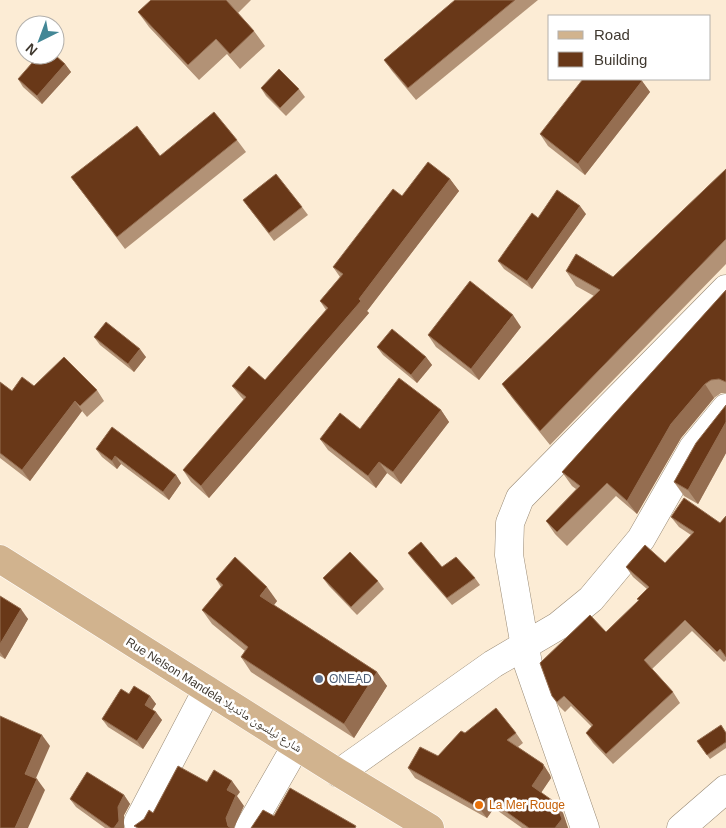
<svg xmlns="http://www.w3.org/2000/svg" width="726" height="828" font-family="Arial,'Noto Naskh Arabic',sans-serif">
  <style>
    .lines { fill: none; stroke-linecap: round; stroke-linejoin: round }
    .minor-casing { stroke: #998a75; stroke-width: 29 }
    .major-casing { stroke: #fff; stroke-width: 29 }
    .minor { stroke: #fff; stroke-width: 28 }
    .major { stroke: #d1b38e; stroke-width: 28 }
    .wall { fill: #b29276 }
    .shaded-wall { fill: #956e51 }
    .building { fill: #693818; stroke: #956e51 }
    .service-dot { fill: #5c6f8a; stroke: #fff; stroke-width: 2 }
    .food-dot { fill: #e8710a; stroke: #fff; stroke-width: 2 }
    .labels { text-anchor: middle; stroke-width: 5; stroke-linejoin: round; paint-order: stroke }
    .service-label { font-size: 12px; fill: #4e5e75; stroke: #fff; text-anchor: start }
    .street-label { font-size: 12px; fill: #403930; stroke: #fff }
    .food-label { font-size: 12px; fill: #c56008; stroke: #fff; text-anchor: start }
  </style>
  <rect width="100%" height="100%" fill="#fcecd5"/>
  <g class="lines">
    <g class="minor-casing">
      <g id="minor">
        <polyline points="339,773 493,664 558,626 591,599 641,539 693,448 726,408"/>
        <polyline points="138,822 207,690"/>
        <polyline points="249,828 296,746"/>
        <polyline points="585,828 528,664 509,555 510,523 520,498 726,289"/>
        <polyline points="681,828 726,789"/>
      </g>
    </g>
    <g class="major-casing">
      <polyline id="major" points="0,559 339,773 430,828"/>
    </g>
    <use href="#minor" class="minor"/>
    <use href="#major" class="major"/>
  </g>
  <g class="wall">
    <polygon points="151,0 251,0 238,13 254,31 265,46 240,69 227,54 199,80 149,27 138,12"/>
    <polygon points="455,0 538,0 416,100 392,71 384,60"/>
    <polygon points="65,64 71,72 42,104 23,87 18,79"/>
    <polygon points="642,81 650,92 585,175 548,146 540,134"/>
    <polygon points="261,88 299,89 305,97 286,116 266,96"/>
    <polygon points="237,140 246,152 125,249 71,177 160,156"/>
    <polygon points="726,169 726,264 550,445 513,399 502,384 594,296 576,286 566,271 613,277"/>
    <polygon points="450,179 459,191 367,311 369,313 209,498 191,482 183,470 244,400 241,397 232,386 265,380 326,310 320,301 340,277 333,267 402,196"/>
    <polygon points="243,200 302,207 308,215 274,241"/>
    <polygon points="586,214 532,289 504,269 498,261 538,218"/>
    <polygon points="726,290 726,393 721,393 714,398 681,438 637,514 616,496 567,546 555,534 546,521 576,489 572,486 562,472"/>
    <polygon points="521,327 479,380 436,347 428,335"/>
    <polygon points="94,337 146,357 134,372 100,345"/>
    <polygon points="377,347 426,357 432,365 417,383 383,355"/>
    <polygon points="0,382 12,391 34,386 97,390 104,401 87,417 82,411 30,481 0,458"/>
    <polygon points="726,405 726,453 698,504 684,496 674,482"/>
    <polygon points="441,410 449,422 401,484 387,473 376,488 328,450 320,439 360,429"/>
    <polygon points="96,449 176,475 181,483 169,500 121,464 117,469 102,457"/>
    <polygon points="726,516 726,660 724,662 692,631 652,669 673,692 680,703 613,764 593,743 586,733 592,727 571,706 565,712 559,706 552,696 606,632 639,600 647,589 633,577 626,567 665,563 691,535 679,527 671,517 720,523"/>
    <polygon points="408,553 442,567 475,578 480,585 452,605 413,560"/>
    <polygon points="323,578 378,581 384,589 357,615 329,586"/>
    <polygon points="216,579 277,601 274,605 377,672 387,686 354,738 251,672 241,657 245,651 212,624 202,610 221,587"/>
    <polygon points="0,596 28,619 5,659 0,656"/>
    <polygon points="129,694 150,696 156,704 152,710 162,720 143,749 108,727 102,719"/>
    <polygon points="726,732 726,748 710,759 697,741"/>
    <polygon points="465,733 516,733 523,743 518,747 543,764 550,775 551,778 541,792 563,813 568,828 522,828 494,808 487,818 415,778 408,768 438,756"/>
    <polygon points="124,795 130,804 124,815 124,828 105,828 76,807 70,799"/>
  </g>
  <g class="shaded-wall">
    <polygon points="65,64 71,72 42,104 37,96"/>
    <polygon points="642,81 650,92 585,175 578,164"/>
    <polygon points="450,179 459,191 367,311 369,313 209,498 201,486 359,299"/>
    <polygon points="580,206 586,214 532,289 527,281"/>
    <polygon points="513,315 521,327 479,380 471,369"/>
    <polygon points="140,349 146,357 134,372 128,364"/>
    <polygon points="426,357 432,365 417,383 411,375"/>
    <polygon points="705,384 714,398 681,438 637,514 627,501 671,424"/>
    <polygon points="75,401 82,411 30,481 22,470"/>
    <polygon points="441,410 449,422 401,484 393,472"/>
    <polygon points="726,422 726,453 698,504 688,490"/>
    <polygon points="115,456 121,464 117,469 112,461"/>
    <polygon points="379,462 387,473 376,488 368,476"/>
    <polygon points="176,475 181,483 169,500 163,492"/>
    <polygon points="267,587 277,601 270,610 260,596"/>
    <polygon points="21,609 28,619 5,659 0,652 0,644"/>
    <polygon points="377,672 387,686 354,738 344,724"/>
    <polygon points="150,696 156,704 150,713 145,705"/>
    <polygon points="156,712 162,720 143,749 137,741"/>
    <polygon points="42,735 50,746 33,785 25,774"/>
    <polygon points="543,764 550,775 551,778 539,796 532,786"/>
    <polygon points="37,779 45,790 28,828 15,828"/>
    <polygon points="232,781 240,792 237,796 244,806 234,828 230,828 228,826 226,818 227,790"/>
    <polygon points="124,795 130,804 124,815 124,828 114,828 118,807"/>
    <polygon points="487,798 494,808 487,818 479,808"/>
    <polygon points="556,803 563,813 568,828 555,828"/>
  </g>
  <g class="building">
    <polygon points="151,0 226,0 254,31 230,54 216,39 188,65 138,12"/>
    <polygon points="455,0 515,0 408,88 384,60"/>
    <polygon points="39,55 55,55 65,64 37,96 18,79"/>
    <polygon points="279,69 299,89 280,108 261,88"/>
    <polygon points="583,79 639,79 642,81 578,164 540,134"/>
    <polygon points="214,112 237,140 117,237 71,177 137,126 160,156"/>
    <polygon points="428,162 450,179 359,299 361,301 201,486 183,470 246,397 232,386 249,366 265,380 328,308 320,301 343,274 333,267 393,189 402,196"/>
    <polygon points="726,169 726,239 540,431 502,384 600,290 566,271 576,254 613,277"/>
    <polygon points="276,174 302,207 269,233 243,200"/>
    <polygon points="557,190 580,206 527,281 498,261 532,213 538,218"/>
    <polygon points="470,281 513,315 471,369 428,335"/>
    <polygon points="726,290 726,382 719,379 711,380 705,384 671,424 627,501 607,483 557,532 546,521 580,486 562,472"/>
    <polygon points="106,322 140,349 128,364 94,337"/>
    <polygon points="392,329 426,357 411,375 377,347"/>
    <polygon points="64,357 97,390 80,406 75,401 22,470 0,453 0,382 12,391 22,377 34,386"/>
    <polygon points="399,378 441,410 393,472 379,462 368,476 320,439 340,413 360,429"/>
    <polygon points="726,405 726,422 688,490 674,482 696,443"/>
    <polygon points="112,427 176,475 163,492 115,456 112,461 96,449"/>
    <polygon points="684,498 720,523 726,516 726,657 720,649 717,652 685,620 644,660 673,692 606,754 586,733 593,725 564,696 557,702 552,696 540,663 590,615 606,632 639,600 637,599 649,587 626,567 645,545 665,563 694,532 671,517"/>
    <polygon points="421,542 442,567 456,557 475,578 447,598 408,553"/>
    <polygon points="350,552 378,581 351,607 323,578"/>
    <polygon points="235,557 267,587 260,596 377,672 344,724 241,657 248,647 202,610 223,585 216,579"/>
    <polygon points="0,596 21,609 0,644"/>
    <polygon points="134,686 150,696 145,705 156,712 137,741 102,719 121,689 129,694"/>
    <polygon points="496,708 516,733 507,740 543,764 544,768 532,786 556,803 562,819 555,828 529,828 487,798 479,808 408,768 420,747 438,756 461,731 465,733"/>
    <polygon points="0,716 42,735 25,774 37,779 15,828 0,828"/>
    <polygon points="721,725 726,733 726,742 707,755 697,741"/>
    <polygon points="178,766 207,782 214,770 232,781 227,790 236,795 226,818 228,826 231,828 138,828 134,826 144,819 149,810 153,813"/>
    <polygon points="87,772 124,795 118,807 119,821 114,828 111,828 70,799"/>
    <polygon points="290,788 356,826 355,828 251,828 263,810 274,816"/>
  </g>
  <circle class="service-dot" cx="319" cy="679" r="5"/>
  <circle class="food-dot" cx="479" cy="805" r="5"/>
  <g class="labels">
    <g class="service-label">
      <text x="329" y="683">ONEAD</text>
    </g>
    <g class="street-label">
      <text transform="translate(214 695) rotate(32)" y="4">Rue Nelson Mandela شارع نيلسون مانديلا</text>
    </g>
    <g class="food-label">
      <text x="489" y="809">La Mer Rouge</text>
    </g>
  </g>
  <rect x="548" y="15" width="162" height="65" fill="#ffffff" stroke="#b3b0ac"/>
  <rect x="558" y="31" width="25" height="8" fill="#d1b38e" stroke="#b3b0ac"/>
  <text x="594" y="40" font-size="15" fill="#403930">Road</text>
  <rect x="558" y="52" width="25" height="15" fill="#693818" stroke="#b3b0ac"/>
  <text x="594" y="65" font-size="15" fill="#403930">Building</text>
  <g transform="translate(40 40) rotate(222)"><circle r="24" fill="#ffffff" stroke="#b3b0ac"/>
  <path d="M0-4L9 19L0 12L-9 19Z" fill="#438796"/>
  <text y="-8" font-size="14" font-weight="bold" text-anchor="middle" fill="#403930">N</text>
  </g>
</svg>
